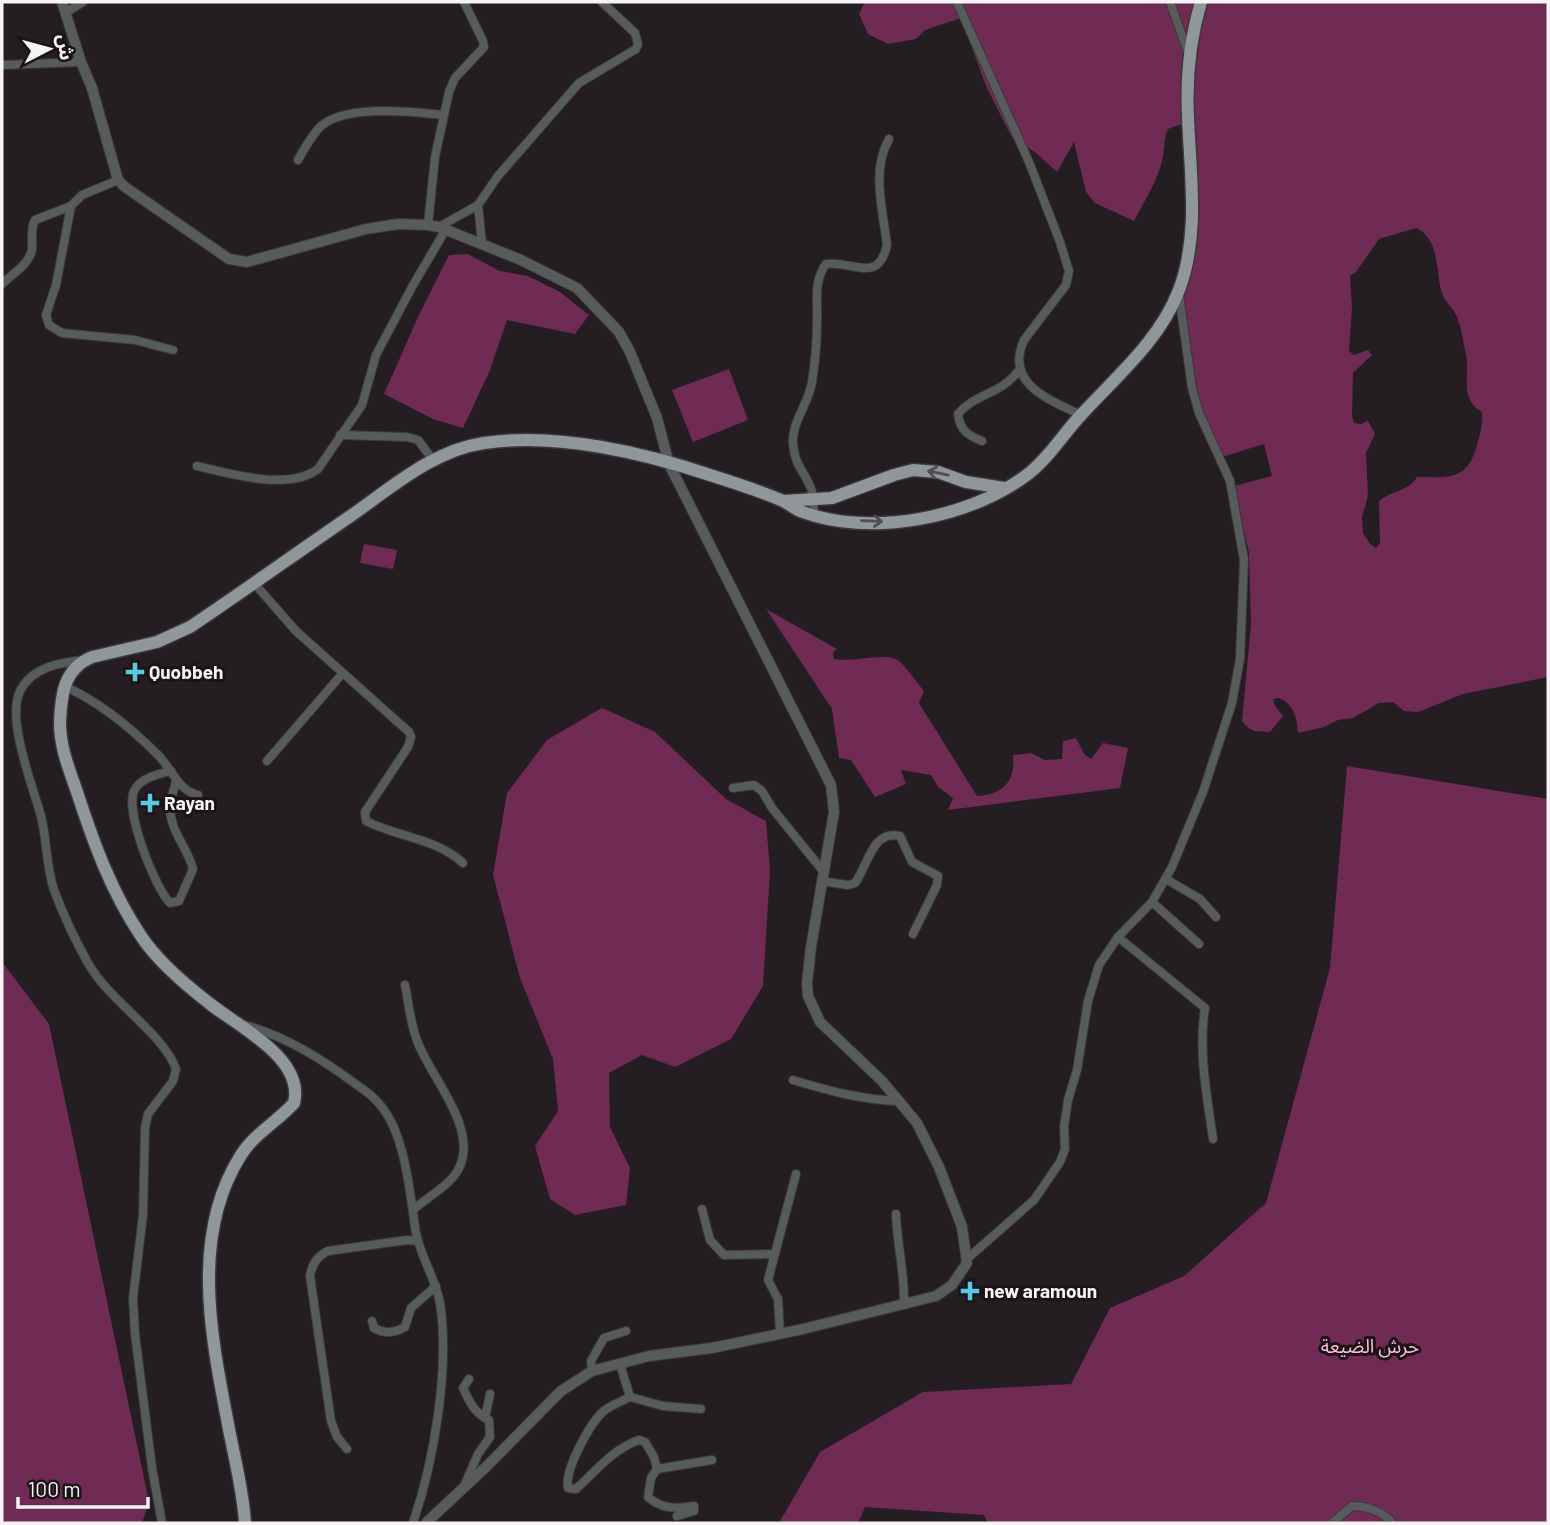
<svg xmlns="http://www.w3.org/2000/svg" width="1550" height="1525" font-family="Barlow,'Noto Sans Arabic',sans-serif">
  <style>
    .green { fill: #6f2b53; fill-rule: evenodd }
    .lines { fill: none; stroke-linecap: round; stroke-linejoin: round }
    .minor-casing { stroke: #3d373a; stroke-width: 10 }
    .tertiary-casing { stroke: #3d373a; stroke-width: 12 }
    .primary-casing { stroke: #3d373a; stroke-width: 15 }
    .minor { stroke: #575b5c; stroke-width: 8 }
    .tertiary { stroke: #575b5c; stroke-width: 10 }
    .primary { stroke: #8f979a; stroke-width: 12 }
    .oneway { stroke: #4f4f52 }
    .poi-dot { fill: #58c8e4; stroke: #1b1417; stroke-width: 2.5 }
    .labels { text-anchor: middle; stroke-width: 6; stroke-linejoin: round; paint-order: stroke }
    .poi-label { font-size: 19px; font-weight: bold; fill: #f7f2f5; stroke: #1b1417; text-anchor: start }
    .park-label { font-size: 19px; fill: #fdbcdd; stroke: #1b1417 }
  </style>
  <rect width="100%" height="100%" fill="#241d21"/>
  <g class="green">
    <path d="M865 2H1548V677L1463 694 1418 712 1404 711 1393 702 1379 703 1353 718 1338 720 1324 727 1298 733C1297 718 1294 704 1279 698L1273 699 1275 706 1283 716 1270 732 1255 731 1248 728 1242 721 1251 624 1249 553 1234 486 1272 476 1264 444 1222 457 1194 388 1182 299 1189 265 1187 122 1168 129C1163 140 1165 149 1162 161 1157 182 1144 202 1134 221L1095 203 1086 192 1074 142 1057 172 1035 152 1012 138 986 86 961 18 925 30 916 39 888 44 868 34 859 14ZM1416 228C1439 238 1436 269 1441 290 1443 301 1453 307 1457 317 1462 329 1463 342 1466 354 1470 376 1459 399 1482 412 1483 424 1480 434 1477 445 1467 482 1448 477 1417 477 1408 492 1392 490 1379 501L1380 543 1376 548 1370 544 1363 533 1362 517 1368 496 1366 453 1375 434 1368 421 1361 424 1354 423 1352 416 1353 373 1372 355 1368 350 1354 355 1349 351 1352 307 1350 276 1356 272 1379 239Z"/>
    <polygon points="467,254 500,271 528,276 560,292 589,315 575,334 507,320 490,370 463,428 433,419 384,394 418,317 449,255"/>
    <polygon points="729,369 748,420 693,442 672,390"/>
    <polygon points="364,544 397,550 393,569 360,563"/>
    <path d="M766 609 837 649 833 652 834 659C852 663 887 651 899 661 909 670 916 682 924 691L919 703 977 796C1003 795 1016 781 1013 755L1031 753 1045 760 1062 759 1063 741 1076 738 1084 754 1091 759 1103 743 1128 748 1120 788 948 810 953 798 938 787 931 775 901 770 906 784 875 797 851 760 839 758 832 709Z"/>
    <polygon points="602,708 655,732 726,799 766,821 770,871 763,986 731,1039 675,1067 642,1055 609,1073 610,1127 630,1168 626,1205 575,1215 550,1199 535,1146 558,1111 553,1059 520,978 493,875 507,793 547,740"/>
    <polygon points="1347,766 1548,799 1548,1523 988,1523 984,1515 865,1507 858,1523 779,1523 820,1452 923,1392 1071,1384 1110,1308 1184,1276 1266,1203 1330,968"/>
    <polygon points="2,962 49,1024 149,1502 142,1523 2,1523"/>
  </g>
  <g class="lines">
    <g class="minor-casing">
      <g id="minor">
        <path d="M957 2 1029 162 1060 242 1069 271 1066 285 1024 340C1004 384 1050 400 1081 415"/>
        <polyline points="1170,2 1189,55"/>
        <polyline points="65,13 83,2"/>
        <polyline points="2,65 81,62"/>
        <path d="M298 160C304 149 311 137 319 128 343 103 412 112 444 115"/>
        <polyline points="478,205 482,243"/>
        <polyline points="71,206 56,285 46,315 49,325 62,333 135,340 173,350"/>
        <polyline points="428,225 435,157 449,92 455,78 484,47 483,41 464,2"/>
        <polyline points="439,227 478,205 498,176 579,83 636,49 638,44 635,33 602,2"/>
        <path d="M2 284C12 274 30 264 32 249 33 239 30 229 35 220L71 206 82 195 118 180"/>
        <polyline points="340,435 407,437 418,440 433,460"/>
        <path d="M982 441C967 435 960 430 958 414 975 393 1001 395 1019 370"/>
        <path d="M197 466C230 474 289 491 318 469L362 405 376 355 412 287 446 229"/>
        <path d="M813 515C818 478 795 475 793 444 791 423 809 403 812 382 815 363 817 342 817 322 818 303 813 281 826 264 853 260 878 285 887 245 883 211 871 170 889 139"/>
        <path d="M253 582 296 631 409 732 411 737 408 747 365 812 366 821C397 837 436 838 463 863"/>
        <path d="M85 660C61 662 32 667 20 691 6 719 33 787 41 816 47 840 46 866 54 890 63 914 75 940 88 963 109 1001 163 1033 176 1069L173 1081 148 1114 145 1128 143 1215 133 1298 135 1334 152 1468 162 1523"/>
        <path d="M64 686C100 702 129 726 157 754 172 768 177 790 198 795"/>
        <polyline points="267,761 342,674"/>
        <path d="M171 771C158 774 140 778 134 791 125 812 155 888 170 903L179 901 193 869C187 846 170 832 170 807 170 798 175 789 176 780"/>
        <polyline points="733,788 754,785 762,791 772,808 823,871"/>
        <polyline points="1166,879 1200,899 1216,917"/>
        <path d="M821 881 848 885 855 883C868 866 872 829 900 836L912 862 938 876 937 885 913 934"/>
        <polyline points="1152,902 1199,944"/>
        <path d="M1118 937 1205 1008C1198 1051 1207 1096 1213 1139"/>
        <path d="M405 985C409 1004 410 1024 418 1043 431 1077 477 1127 460 1166 453 1184 427 1197 413 1210"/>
        <path d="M245 1025C287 1037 322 1059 357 1085 367 1092 377 1099 384 1110 405 1139 410 1192 415 1227 418 1253 435 1276 440 1303 450 1368 434 1461 413 1523"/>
        <path d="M793 1080C829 1091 863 1100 900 1101"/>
        <polyline points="702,1209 710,1240 724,1255 774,1254"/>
        <path d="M896 1214C897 1245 905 1273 904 1305"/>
        <polyline points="968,1258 1034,1200 1060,1162 1065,1149 1064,1127 1068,1100 1077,1070 1088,1001 1099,965 1118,937 1152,902 1172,867 1203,792 1232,703 1240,659 1244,560 1230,481 1199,413 1192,388 1179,295"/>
        <path d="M372 1321 374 1328C385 1334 394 1333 405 1327L411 1308 436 1286"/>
        <polyline points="780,1333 778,1299 768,1280 796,1174"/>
        <polyline points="620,1364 630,1397 663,1406 701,1409"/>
        <polyline points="592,1371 591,1361 604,1338 626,1331"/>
        <path d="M630 1397C622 1401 612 1405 605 1410 591 1421 564 1470 568 1488L576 1489C596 1471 613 1449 639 1440L645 1442 654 1457 657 1469 712 1460"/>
        <polyline points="485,1418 490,1394"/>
        <path d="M347 1449 337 1437 331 1421 310 1276C312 1264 317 1256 328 1251L407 1240 417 1241"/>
        <path d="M657 1469 651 1478 648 1497C661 1509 677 1509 694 1506V1511L677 1516"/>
        <path d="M465 1484 478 1454 490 1437 489 1420C474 1413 469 1401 463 1388L469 1379"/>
        <path d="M1332 1523 1352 1506C1367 1506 1384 1512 1392 1523"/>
      </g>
    </g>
    <g class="tertiary-casing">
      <polyline id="tertiary" points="62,2 81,62 92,88 118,180 125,187 229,259 247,262 366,229 398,224 428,225 439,227 521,260 577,288 619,332 630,352 657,418 669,464 831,785 834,812 811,947 807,983 808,996 820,1022 882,1081 917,1123 939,1167 962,1227 967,1263 952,1285 936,1296 803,1329 712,1348 649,1356 592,1371 561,1391 488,1465 426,1523"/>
    </g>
    <g class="primary-casing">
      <g id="primary">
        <polyline points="784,501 832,498 894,475 913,470 938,472 966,482 1004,488"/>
        <path d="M245 1523C243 1489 234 1457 228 1424 211 1336 190 1235 241 1155 254 1134 278 1121 294 1103 305 1058 237 1026 209 1003 187 986 156 959 141 936 112 893 94 844 78 795 70 771 60 749 60 723 61 696 63 669 92 657L157 642 190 627C245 590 298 552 352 515 392 487 434 450 484 443 556 432 645 453 713 476 735 483 760 491 781 500 788 503 794 508 800 511 869 538 971 518 1028 474 1049 458 1063 434 1081 415 1117 376 1160 340 1179 290 1200 235 1190 173 1188 117 1186 78 1190 39 1201 2"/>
      </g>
    </g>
    <use href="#minor" class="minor"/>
    <use href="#tertiary" class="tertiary"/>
    <use href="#primary" class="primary"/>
  </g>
  <defs><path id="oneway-shaft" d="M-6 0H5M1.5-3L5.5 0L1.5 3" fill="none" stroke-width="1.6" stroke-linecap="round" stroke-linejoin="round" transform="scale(1.75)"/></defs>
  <g class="oneway">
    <use href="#oneway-shaft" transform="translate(938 473) rotate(-168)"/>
    <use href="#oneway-shaft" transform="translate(872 521) rotate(2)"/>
  </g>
  <g class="poi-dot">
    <path d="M131.5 661.5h7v7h7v7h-7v7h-7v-7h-7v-7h7z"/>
    <path d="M146.5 792.5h7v7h7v7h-7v7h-7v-7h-7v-7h7z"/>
    <path d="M966.5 1280.5h7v7h7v7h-7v7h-7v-7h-7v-7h7z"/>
  </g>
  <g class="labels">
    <g class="poi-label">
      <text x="149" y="679">Quobbeh</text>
      <text x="164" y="810">Rayan</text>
      <text x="984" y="1298">new aramoun</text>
    </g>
    <g class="park-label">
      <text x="1370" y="1353">حرش الضيعة</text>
    </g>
  </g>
  <rect width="1550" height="1525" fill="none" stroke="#f7f2f5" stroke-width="7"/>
  <g transform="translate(49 49) rotate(84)" stroke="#1b1417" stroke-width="5" paint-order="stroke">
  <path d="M0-5L12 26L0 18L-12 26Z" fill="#f7f2f5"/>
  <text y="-10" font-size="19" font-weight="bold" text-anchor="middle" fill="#f7f2f5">ش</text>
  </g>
  <path d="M18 1497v10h130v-10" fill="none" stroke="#f7f2f5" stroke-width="3.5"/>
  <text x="28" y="1497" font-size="21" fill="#f7f2f5" stroke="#1b1417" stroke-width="5" paint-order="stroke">100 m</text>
</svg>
